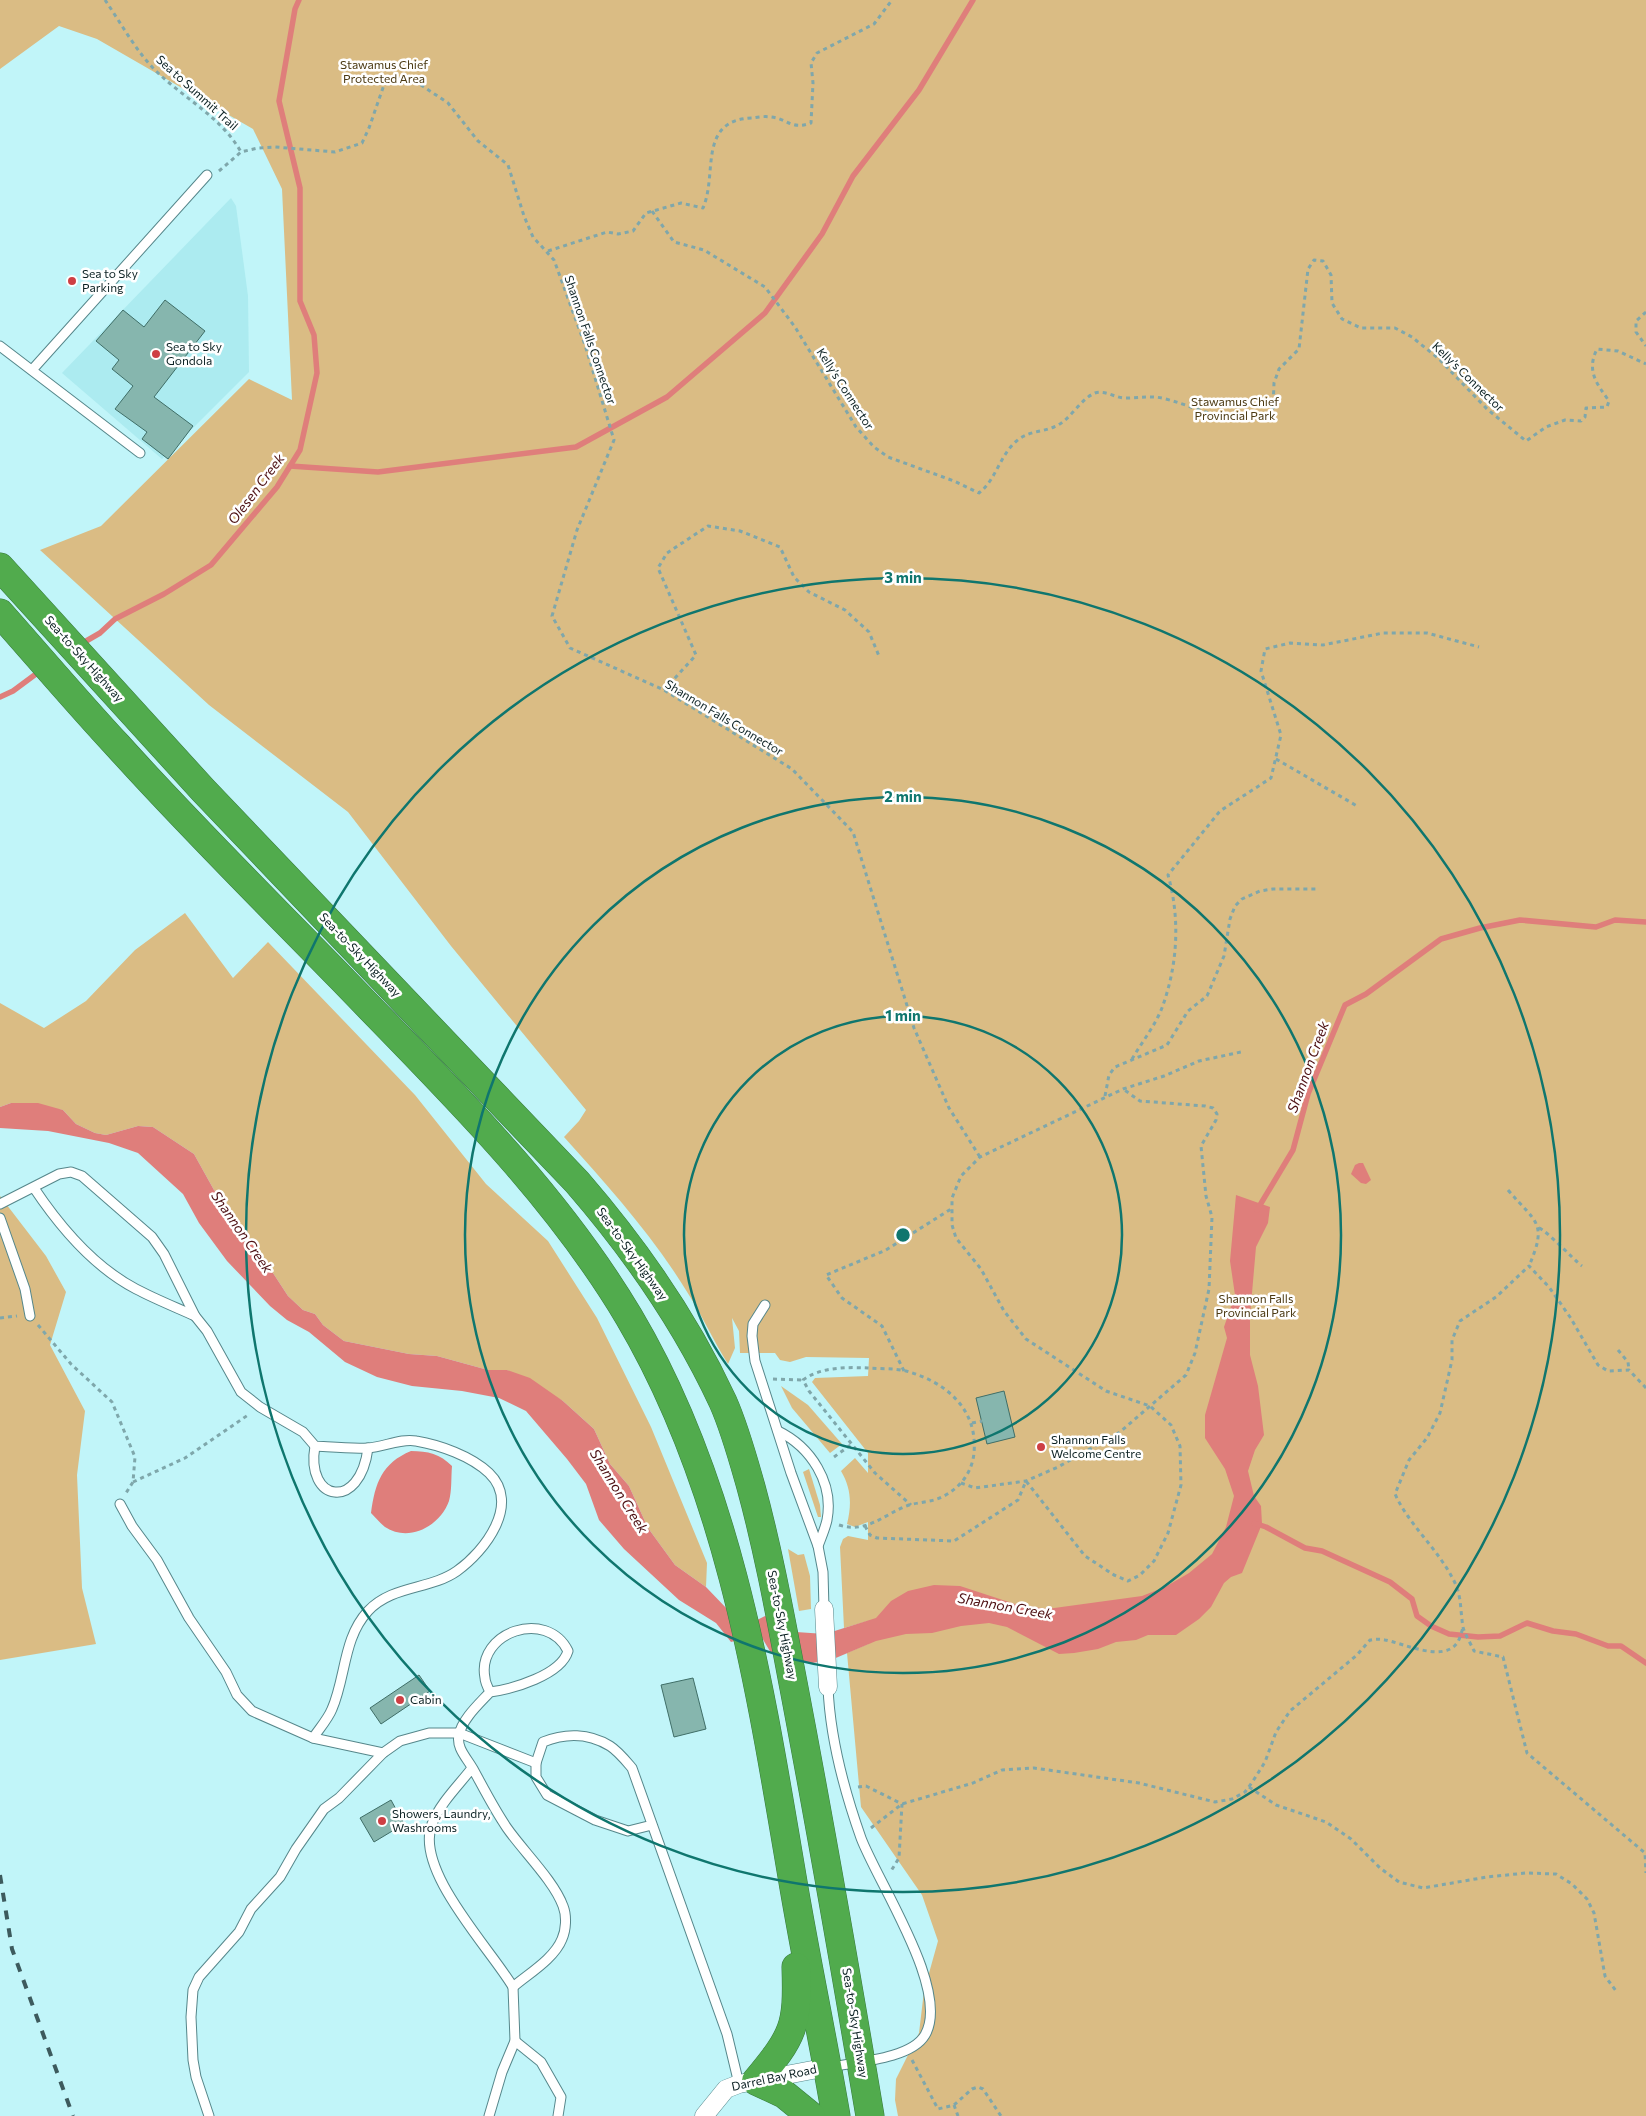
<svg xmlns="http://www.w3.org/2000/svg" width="1646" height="2116" font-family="Commissioner,sans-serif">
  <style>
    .built { fill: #acebf0 }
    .green { fill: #dabc84 }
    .water { fill: #df7e7b }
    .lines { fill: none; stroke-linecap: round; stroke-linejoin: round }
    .stream { stroke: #df7e7b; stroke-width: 5.5 }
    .building { fill: #86b6ae; stroke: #3f6e67 }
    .lane-casing { stroke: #56878b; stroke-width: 11 }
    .street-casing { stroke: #56878b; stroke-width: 19 }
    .highway-casing { stroke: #387a3e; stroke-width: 29 }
    .path { stroke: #7fa7ab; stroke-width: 3; stroke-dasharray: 4 4; stroke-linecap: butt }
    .lane { stroke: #fff; stroke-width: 9 }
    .street { stroke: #fff; stroke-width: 18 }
    .highway { stroke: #51ab4d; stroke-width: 28 }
    .rail { stroke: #3d5a5d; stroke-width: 4; stroke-dasharray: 9 9; stroke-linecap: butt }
    .ring { fill: none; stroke: #0f766e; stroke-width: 2.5 }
    .poi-dot { fill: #ce3f44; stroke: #fff; stroke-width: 2 }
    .labels { text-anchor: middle; stroke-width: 5; stroke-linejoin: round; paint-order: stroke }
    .park-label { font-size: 12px; fill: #4b3912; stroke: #fff }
    .street-label { font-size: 12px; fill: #0b2022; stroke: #fff }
    .poi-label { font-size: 12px; fill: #0b2022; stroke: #fff; text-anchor: start }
    .water-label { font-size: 14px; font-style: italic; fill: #4d1013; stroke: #fff }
    .centre { fill: #0f766e; stroke: #fff; stroke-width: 2.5 }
    .ring-label { font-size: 15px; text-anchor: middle; font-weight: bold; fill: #0f766e; stroke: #fff; stroke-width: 5; stroke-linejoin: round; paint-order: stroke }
  </style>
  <rect width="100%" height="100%" fill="#c1f5f9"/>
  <polygon class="built" points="231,198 236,206 248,296 249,372 162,459 62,373"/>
  <g class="green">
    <path d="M0 0H1646V2116H898L895 2100 896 2079 919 2033 924 1991 938 1941 922 1895 861 1807 847 1653 868 1644V1621L844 1628 840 1547 843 1539 848 1536 868 1540V1522L855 1527 847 1524C852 1504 851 1488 841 1471L855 1458 868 1473V1453L812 1382 815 1378 868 1376 869 1358 806 1357 790 1362 780 1360 775 1353H740L739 1331 732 1318 735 1348 728 1364C714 1342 703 1317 689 1295 654 1237 609 1187 564 1137L579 1121 586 1110 451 946 348 812 209 705 40 550 101 526 249 379 292 400 282 189 253 129 97 39 59 26 0 69Z"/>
    <polygon points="185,913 233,978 268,942 415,1095 486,1184 548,1241 597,1318 651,1427 707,1563 706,1587 675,1565 648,1528 629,1486 610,1464 594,1429 563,1401 507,1370 488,1370 437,1356 409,1354 344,1341 323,1325 315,1314 303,1310 288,1296 258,1250 241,1233 225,1200 214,1190 194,1154 153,1127 138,1126 106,1135 95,1133 76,1124 63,1110 11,1103 0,1107 0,1003 44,1028 86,1001 135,950"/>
    <polygon points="0,1196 46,1256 66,1292 50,1345 85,1411 77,1475 82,1588 96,1644 0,1660"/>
    <polygon points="781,1386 808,1405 842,1444 830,1453 792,1408"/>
    <polygon points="809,1469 820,1505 821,1517 818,1517 803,1472"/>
    <polygon points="788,1549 798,1555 804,1554 810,1576 811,1609 799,1611"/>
  </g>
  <g class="water">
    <polygon points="11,1103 38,1103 63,1110 76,1124 95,1133 106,1135 138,1126 153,1127 194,1154 214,1190 225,1200 241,1233 258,1250 288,1296 303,1310 315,1314 323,1325 344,1341 409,1354 437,1356 488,1370 507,1370 530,1378 563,1401 594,1429 610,1464 629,1486 648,1528 675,1565 706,1587 729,1611 755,1621 765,1616 796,1632 825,1634 876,1618 891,1601 908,1591 934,1585 960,1586 1015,1604 1047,1609 1142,1596 1165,1587 1189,1573 1212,1554 1226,1527 1234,1496 1225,1469 1205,1438 1205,1415 1227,1338 1224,1327 1235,1295 1230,1261 1236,1195 1270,1207 1268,1223 1256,1247 1250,1316 1250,1355 1258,1386 1264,1435 1255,1450 1248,1471 1254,1496 1261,1506 1262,1524 1242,1573 1231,1577 1224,1583 1211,1607 1199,1619 1176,1635 1148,1635 1136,1640 1116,1642 1098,1649 1074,1653 1059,1654 1007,1627 989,1623 961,1626 932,1633 906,1634 876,1641 831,1660 812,1663 771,1653 761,1636 756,1635 731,1642 716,1623 679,1600 624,1549 599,1520 586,1484 567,1459 526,1411 499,1398 462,1391 412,1386 377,1377 345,1362 309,1332 287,1320 270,1306 227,1261 199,1223 183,1194 138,1153 109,1143 48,1131 0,1128 0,1107"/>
    <polygon points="1359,1163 1363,1163 1371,1180 1366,1184 1361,1183 1351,1174 1355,1165"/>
    <path d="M411 1451C428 1451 440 1454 452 1466 451 1477 452 1491 449 1501 440 1526 409 1543 385 1527 380 1523 376 1518 371 1513 375 1483 382 1463 411 1451Z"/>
  </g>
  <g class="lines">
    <g class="stream">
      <polyline points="290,466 378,472 576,447 667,397 765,313 822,234 853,176 919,90 973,0"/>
      <polyline points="81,644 100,633 115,619 164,594 211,565 277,487 300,450 317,373 314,335 300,301 300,188 279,101 295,9 299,0"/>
      <polyline points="0,697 13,691 40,671"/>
      <polyline points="1257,1210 1293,1150 1308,1094 1345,1005 1366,994 1441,939 1480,928 1520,920 1596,927 1615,920 1646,922"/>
      <polyline points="1254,1523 1266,1527 1305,1548 1322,1551 1390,1582 1412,1599 1417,1616 1431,1626 1449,1634 1478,1637 1500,1636 1527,1623 1553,1631 1576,1634 1608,1646 1621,1646 1646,1663"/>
    </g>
  </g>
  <g class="building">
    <polygon points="165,300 205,331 154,397 193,426 168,459 142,439 147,432 115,409 133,386 112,369 119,360 96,341 123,310 144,327"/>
    <polygon points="1004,1391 1015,1437 987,1444 976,1398"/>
    <polygon points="419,1675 430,1691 381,1724 370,1708"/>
    <polygon points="693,1678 706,1729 674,1737 661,1685"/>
    <polygon points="391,1800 404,1824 374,1842 360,1818"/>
  </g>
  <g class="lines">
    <g class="lane-casing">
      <g id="lane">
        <polyline points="0,346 140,453"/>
        <polyline points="32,370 207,175"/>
        <path d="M34 1188C60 1227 94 1267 136 1289 155 1299 175 1307 195 1316"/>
        <path d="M0 1204 59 1174 71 1172 82 1176 152 1237 164 1254 195 1316 207 1331 241 1392 260 1407 303 1432 315 1446C332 1447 351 1449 368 1448 384 1447 401 1438 416 1441 440 1445 471 1456 489 1473 521 1504 485 1551 457 1571 430 1590 392 1585 368 1611 343 1638 346 1677 332 1709 328 1719 319 1729 313 1738L383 1753"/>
        <polyline points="0,1218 25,1289 30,1316"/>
        <polyline points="765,1305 753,1324 752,1336 755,1361 791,1473 818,1546 823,1572 824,1609"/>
        <path d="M778 1431C811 1447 834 1483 827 1520 825 1529 821 1538 818 1546"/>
        <path d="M315 1446C305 1502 360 1512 368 1448"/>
        <polyline points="120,1504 132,1526 157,1560 189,1618 226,1672 237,1695 252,1711 313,1738"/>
        <path d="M828 1687C830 1738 844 1790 861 1838 878 1883 951 1991 925 2035 911 2059 856 2062 831 2067"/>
        <path d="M472 1768C459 1785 440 1803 432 1824 414 1870 490 1948 513 1987 528 1974 554 1959 562 1939 566 1930 567 1916 563 1906 554 1881 523 1851 507 1828 494 1809 484 1789 473 1769 467 1758 456 1748 459 1735 462 1719 480 1703 490 1692 488 1688 485 1682 485 1678 476 1632 547 1608 568 1651 561 1675 513 1689 490 1692"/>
        <path d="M652 1825 628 1831 595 1820 547 1795 536 1777V1763L543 1742C565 1733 589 1733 610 1746 618 1751 626 1761 632 1768L727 2034 739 2084"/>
        <polyline points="515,2041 541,2062 561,2097 558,2116"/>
        <polyline points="209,2116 196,2077 193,2060 191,2017 193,1990 199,1977 239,1932 251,1909 280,1877 296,1849 324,1809 339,1798 383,1753 400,1741 429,1733 459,1733 536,1763"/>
        <polyline points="489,2116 502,2072 515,2041 513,1987"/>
      </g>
    </g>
    <g class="street-casing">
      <g id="street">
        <polyline points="824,1609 828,1687"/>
        <polyline points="704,2116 726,2089 739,2084 828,2067"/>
      </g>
    </g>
    <g class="highway-casing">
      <g id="highway">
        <path d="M0 567 203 790 577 1182C635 1249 685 1320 723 1402 735 1429 743 1459 751 1487 769 1553 781 1620 794 1688 821 1830 846 1973 870 2116"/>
        <path d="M0 613C39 657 78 703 118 746 190 826 266 901 341 978 443 1084 553 1189 629 1317 731 1489 761 1694 794 1888 807 1964 823 2040 836 2116"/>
        <path d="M796 1967C798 2027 794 2035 756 2081L784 2094 811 2116"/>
      </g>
    </g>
    <g class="path">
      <path d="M105 0C121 23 137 53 157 72 185 99 222 118 241 152"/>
      <polyline points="219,171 241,152 258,148 275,147 335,152 362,143 369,128 385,82 409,77 448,103 478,141 508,165 524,216 533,237 554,260 585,345 614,440 577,530 552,616 570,648 664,690 792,769 853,832 914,1028 949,1108 980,1157"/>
      <path d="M652 211 674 242 704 250 765 287 795 327 856 427 874 447 888 457 954 481 979 493C997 479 1000 453 1019 439 1030 431 1042 432 1054 427 1070 421 1080 399 1095 393 1106 390 1115 398 1125 398 1139 398 1152 395 1166 399 1206 410 1222 424 1265 417L1273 408 1274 383 1279 369 1299 349 1308 269 1314 260 1323 261 1331 275 1332 303 1342 319 1361 328H1395L1412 337 1439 359 1487 409 1526 441 1546 427 1565 420 1581 421 1585 417 1586 408 1607 407 1609 401C1597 384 1586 371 1597 349L1618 351 1646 364"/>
      <path d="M548 251 607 232 618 234 633 231 646 213 681 203 703 208C718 174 697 120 752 118 758 117 765 116 771 117 788 119 791 130 811 123L813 83 811 63 817 53 874 24 892 0"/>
      <polyline points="1646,312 1636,321 1636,332 1646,346"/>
      <polyline points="664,690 696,655 658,568 667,553 708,526 740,531 780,547 794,577 809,592 845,610 869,632 879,656"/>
      <polyline points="1276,759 1357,806"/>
      <path d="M1132 1059C1142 1042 1157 1023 1163 1005 1178 963 1180 917 1168 875L1220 811 1271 778 1281 735 1261 671 1265 649 1290 643 1323 645 1383 633H1427L1479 647"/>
      <polyline points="1105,1096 1109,1075 1115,1067 1167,1045 1188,1011 1207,996 1224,956 1230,919 1235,906 1242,899 1260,891 1273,889 1317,889"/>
      <path d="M1508 1190C1536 1223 1548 1222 1529 1266"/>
      <path d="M1539 1228C1546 1230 1573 1259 1582 1266"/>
      <polyline points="0,1318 17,1316"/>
      <polyline points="38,1325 71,1364 112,1402 135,1457 133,1482 126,1493"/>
      <polyline points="1618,1350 1628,1362 1629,1370"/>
      <polyline points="904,1371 882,1326 842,1298 826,1275 886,1250 951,1209"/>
      <polyline points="773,1379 803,1380"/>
      <path d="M1646 1388 1629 1370 1608 1371 1598 1365 1570 1317 1549 1287 1529 1266 1496 1297 1460 1321 1452 1340V1360L1440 1413 1427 1438 1409 1460 1395 1494C1409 1525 1437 1548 1453 1579 1462 1595 1460 1610 1463 1627 1465 1635 1471 1644 1474 1651L1503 1657 1527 1753 1645 1853 1646 1873"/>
      <polyline points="972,1423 982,1421"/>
      <polyline points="834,1457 852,1444"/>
      <polyline points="133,1482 185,1458 248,1415"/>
      <polyline points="961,1483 975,1488 1026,1481 1058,1467 1120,1432 1186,1375 1195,1353 1209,1289 1212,1217 1206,1196 1201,1146 1216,1120 1217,1114 1213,1108 1205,1106 1140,1101 1123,1089"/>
      <path d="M839 1525C867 1534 884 1514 909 1505 920 1502 932 1502 942 1497 960 1488 972 1473 974 1453 978 1409 946 1382 906 1371 894 1368 880 1369 868 1368 847 1367 820 1367 803 1380L809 1391 875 1473 911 1505"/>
      <polyline points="865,1526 870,1535 877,1538 954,1541 1018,1500 1026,1481 1085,1556 1114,1575 1128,1581 1140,1575 1154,1561 1168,1533 1181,1485 1180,1446 1171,1425 1150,1406 1106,1391 1026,1339 1004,1311 981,1269 956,1238 952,1225 952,1198 961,1176 980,1157 1123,1089 1164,1076 1199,1061 1241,1052"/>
      <polyline points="858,1787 866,1786 902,1804 899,1858 891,1871"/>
      <polyline points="1249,1787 1276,1805 1326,1822 1351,1839 1380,1868 1399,1882 1423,1888 1487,1877 1526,1873 1556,1874 1572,1884 1587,1899 1594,1913 1605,1976 1616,1991"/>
      <path d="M871 1828 902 1804 973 1783 1002 1770 1034 1768 1139 1783 1215 1802 1232 1799 1245 1792 1253 1781 1265 1762 1276 1732 1290 1711 1357 1655 1370 1640C1375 1639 1380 1639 1385 1640 1403 1643 1443 1663 1457 1643 1460 1639 1461 1633 1463 1628"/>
      <polyline points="912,2060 938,2109 954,2105 972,2089 978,2087 983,2089 1001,2116"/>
      <polyline points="954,2105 958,2116"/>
    </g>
    <use href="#lane" class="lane"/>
    <use href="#street" class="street"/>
    <use href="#highway" class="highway"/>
    <polyline class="rail" points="0,1875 12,1949 73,2116"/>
  </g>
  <g class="ring">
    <circle cx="903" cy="1235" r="219"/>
    <circle cx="903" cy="1235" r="438"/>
    <circle cx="903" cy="1235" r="657"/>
  </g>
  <g class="poi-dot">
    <circle cx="72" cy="281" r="5"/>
    <circle cx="156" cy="354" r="5"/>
    <circle cx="1041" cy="1447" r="5"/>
    <circle cx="400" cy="1700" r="5"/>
    <circle cx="382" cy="1821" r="5"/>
  </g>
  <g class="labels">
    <g class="park-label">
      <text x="384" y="69">Stawamus Chief<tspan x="384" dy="14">Protected Area</tspan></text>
      <text x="1235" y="406">Stawamus Chief<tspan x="1235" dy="14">Provincial Park</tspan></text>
      <text x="1256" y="1303">Shannon Falls<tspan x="1256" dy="14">Provincial Park</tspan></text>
    </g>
    <g class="street-label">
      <text transform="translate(197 93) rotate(42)" y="4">Sea to Summit Trail</text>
      <text transform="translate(590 340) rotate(71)" y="4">Shannon Falls Connector</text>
      <text transform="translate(1468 377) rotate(44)" y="4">Kelly’s Connector</text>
      <text transform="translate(845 389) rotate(57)" y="4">Kelly’s Connector</text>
      <text transform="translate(84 659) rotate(48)" y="4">Sea-to-Sky Highway</text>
      <text transform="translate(724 718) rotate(31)" y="4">Shannon Falls Connector</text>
      <text transform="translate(360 955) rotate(46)" y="4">Sea-to-Sky Highway</text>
      <text transform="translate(632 1254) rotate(54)" y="4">Sea-to-Sky Highway</text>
      <text transform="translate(782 1625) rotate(79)" y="4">Sea-to-Sky Highway</text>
      <text transform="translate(855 2023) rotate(81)" y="4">Sea-to-Sky Highway</text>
      <text transform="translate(774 2078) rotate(-12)" y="4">Darrel Bay Road</text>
    </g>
    <g class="poi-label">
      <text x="82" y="278">Sea to Sky<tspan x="82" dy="14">Parking</tspan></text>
      <text x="166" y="351">Sea to Sky<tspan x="166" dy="14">Gondola</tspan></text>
      <text x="1051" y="1444">Shannon Falls<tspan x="1051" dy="14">Welcome Centre</tspan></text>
      <text x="410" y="1704">Cabin</text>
      <text x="392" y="1818">Showers, Laundry,<tspan x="392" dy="14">Washrooms</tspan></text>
    </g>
    <g class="water-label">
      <text transform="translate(256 489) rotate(-53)" y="5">Olesen Creek</text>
      <text transform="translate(1308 1067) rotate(-70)" y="5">Shannon Creek</text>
      <text transform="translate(242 1232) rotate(55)" y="5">Shannon Creek</text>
      <text transform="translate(619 1491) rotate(58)" y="5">Shannon Creek</text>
      <text transform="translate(1005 1606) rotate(10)" y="5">Shannon Creek</text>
    </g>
  </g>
  <circle cx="903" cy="1235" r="8" class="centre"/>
  <g class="ring-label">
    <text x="903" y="583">3 min</text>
    <text x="903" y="802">2 min</text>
    <text x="903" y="1021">1 min</text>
  </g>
</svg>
